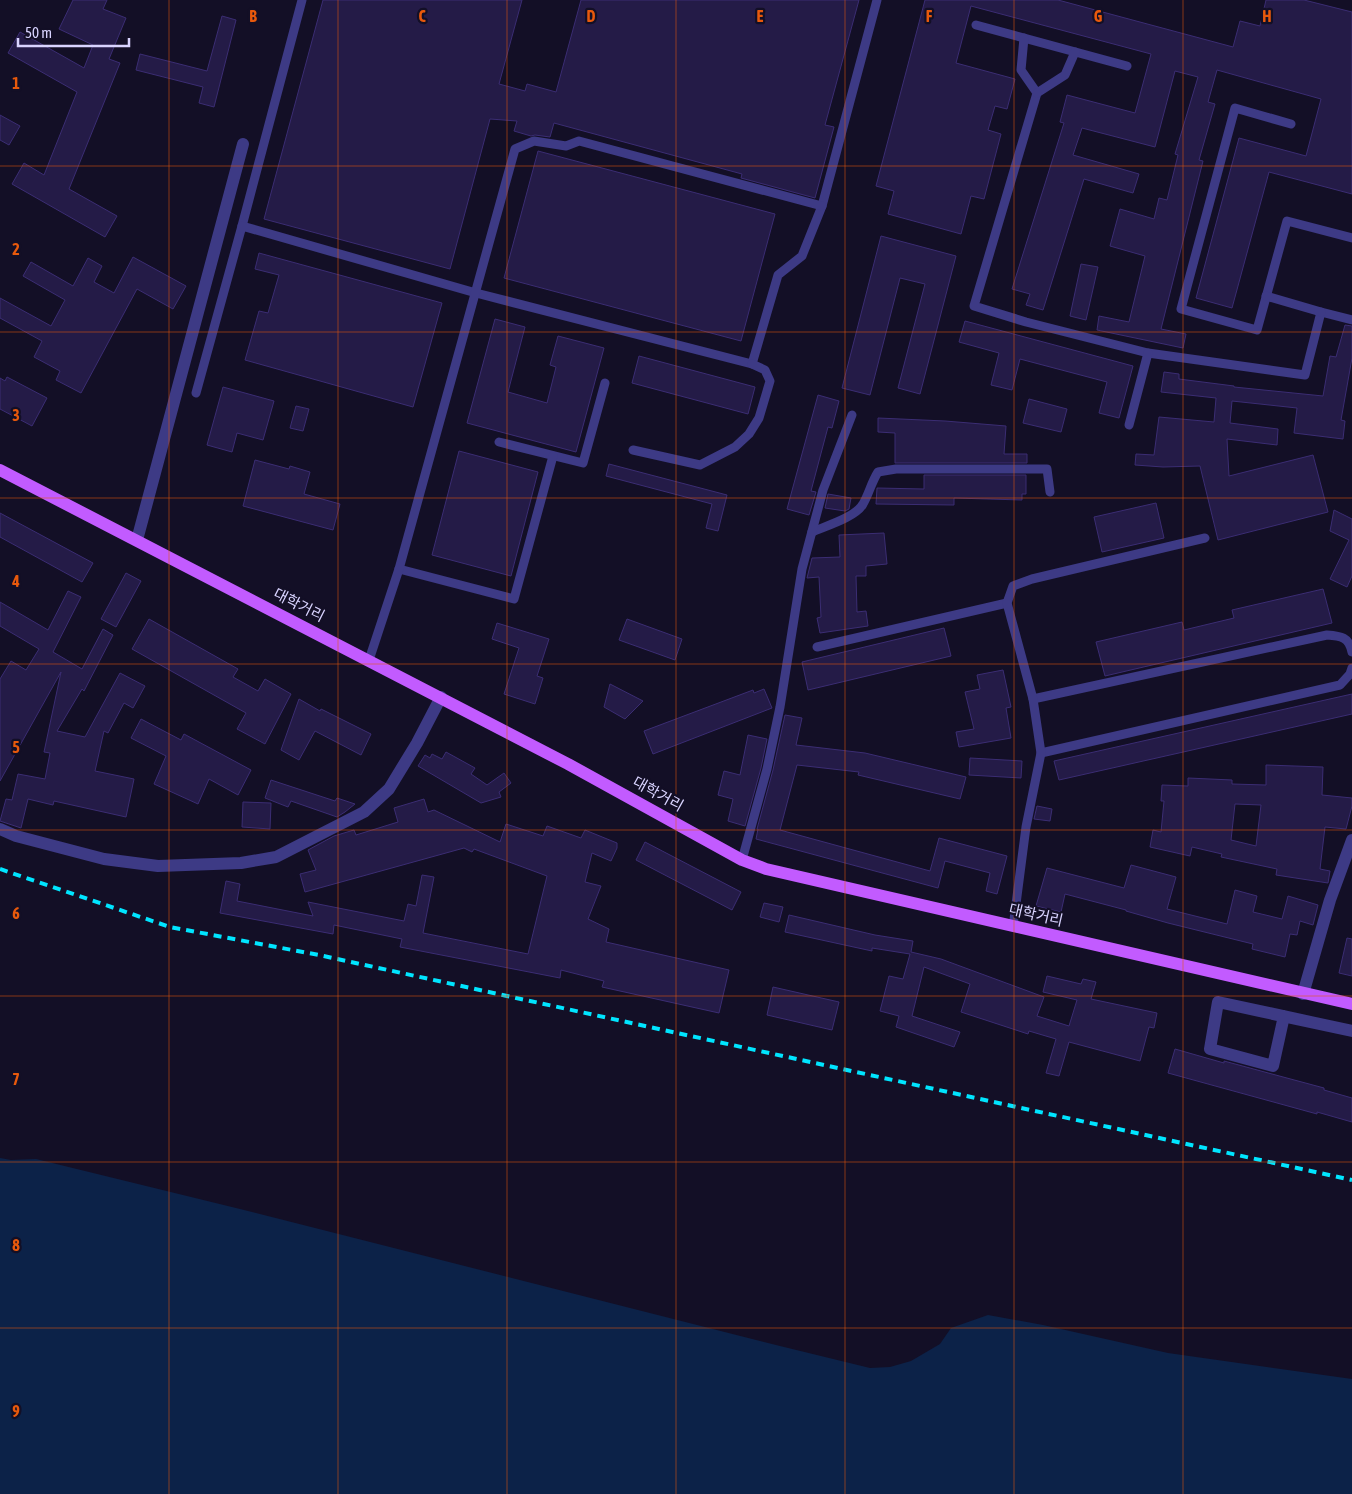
<svg xmlns="http://www.w3.org/2000/svg" width="1352" height="1494" font-family="'Asap Condensed','Noto Sans KR',sans-serif">
  <style>
    .water { fill: #0c2248 }
    .building { fill: #241b47; stroke: #3b2d73; fill-rule: evenodd }
    .lines { fill: none; stroke-linecap: round; stroke-linejoin: round }
    .lane { stroke: #3d3a85; stroke-width: 9 }
    .street { stroke: #3d3a85; stroke-width: 12 }
    .primary { stroke: #c25bff; stroke-width: 12 }
    .rail { stroke: #00e5ff; stroke-width: 4; stroke-dasharray: 8 6; stroke-linecap: butt }
    .grid { fill: none; stroke: #e8590c; stroke-width: 1; stroke-opacity: 0.55 }
    .labels { text-anchor: middle; stroke-width: 4.5; stroke-linejoin: round; paint-order: stroke }
    .street-label { font-size: 15px; fill: #d9d4ff; stroke: #130f26 }
    .grid-label { font-size: 16px; text-anchor: middle; font-weight: bold; fill: #e8590c; stroke: #130f26; stroke-width: 4.5; stroke-linejoin: round; paint-order: stroke }
  </style>
  <rect width="100%" height="100%" fill="#130f26"/>
  <polygon class="water" points="0,1158 11,1160 36,1159 240,1209 780,1346 870,1368 890,1367 911,1361 940,1344 951,1328 988,1315 1043,1325 1168,1353 1352,1379 1352,1494 0,1494"/>
  <g class="building">
    <polygon points="73,0 107,0 103,9 126,18 109,59 120,63 69,189 117,216 105,237 12,184 24,163 44,175 77,92 8,53 20,32 84,68 93,45 59,29"/>
    <polygon points="323,0 522,0 499,84 525,91 527,84 556,92 581,0 859,0 825,125 834,127 815,198 741,178 742,174 554,123 550,137 535,135 531,136 514,131 517,121 490,119 450,269 264,219"/>
    <polygon points="925,0 1058,0 1233,47 1240,21 1260,26 1266,0 1304,0 1352,12 1352,194 1269,172 1232,308 1196,298 1239,138 1306,156 1321,99 1217,70 1208,102 1215,104 1199,160 1203,161 1161,329 1186,334 1183,348 1097,330 1099,316 1129,322 1145,256 1110,246 1120,209 1154,219 1159,198 1167,200 1178,155 1175,154 1198,77 1175,71 1155,147 1082,128 1073,155 1139,174 1133,193 1084,179 1043,310 1026,305 1030,294 1012,289 1064,123 1060,122 1067,95 1135,113 1151,54 971,6 956,63 1015,79 1007,109 995,106 988,130 1001,134 984,199 971,196 961,234 888,214 894,191 876,186"/>
    <polygon points="222,16 236,20 214,107 199,103 203,87 136,70 140,54 207,71"/>
    <polygon points="0,115 20,126 9,145 0,140"/>
    <polygon points="538,151 775,214 741,341 504,278"/>
    <polygon points="881,236 956,256 920,394 898,388 925,284 900,278 870,395 842,388"/>
    <polygon points="259,253 442,303 413,407 245,360 259,311 268,313 279,275 255,269"/>
    <polygon points="133,257 186,286 173,309 137,289 81,393 56,380 60,371 34,357 42,341 0,318 0,298 51,326 65,300 23,276 31,262 73,286 88,258 102,266 94,282 114,293"/>
    <polygon points="1081,264 1098,267 1086,320 1070,316"/>
    <polygon points="495,319 525,327 508,392 547,403 556,367 550,365 558,336 604,348 576,452 467,423"/>
    <polygon points="965,321 1133,366 1119,418 1099,413 1107,382 1020,359 1012,390 991,385 999,353 959,342"/>
    <polygon points="1345,325 1352,326 1352,358 1341,420 1345,421 1343,439 1294,433 1297,408 1232,401 1230,423 1278,429 1277,445 1227,439 1229,476 1313,455 1328,512 1218,540 1200,466 1163,467 1135,465 1136,454 1154,455 1159,417 1214,422 1216,398 1161,392 1164,372 1179,374 1179,379 1234,386 1234,387 1323,396 1330,356 1336,357"/>
    <polygon points="639,356 755,387 748,414 632,383"/>
    <polygon points="7,377 47,398 32,426 0,409 0,378 5,381"/>
    <polygon points="223,387 274,401 263,440 237,433 232,452 207,445"/>
    <polygon points="818,395 839,401 832,428 828,427 811,491 816,492 809,515 787,509"/>
    <polygon points="1029,399 1067,409 1061,432 1023,423"/>
    <polygon points="296,406 309,409 303,431 290,428"/>
    <polygon points="878,418 945,421 1006,426 1004,454 1027,454 1027,463 895,463 895,433 878,432"/>
    <polygon points="459,451 538,472 511,576 432,555"/>
    <polygon points="255,460 289,469 290,466 310,472 304,494 340,504 333,530 243,506"/>
    <polygon points="609,464 727,495 718,531 706,528 712,504 606,476"/>
    <polygon points="924,475 1026,475 1026,494 1022,494 1022,500 954,498 954,505 876,504 877,488 924,489"/>
    <polygon points="828,494 851,498 849,509 845,511 825,508"/>
    <polygon points="1156,503 1164,538 1102,552 1094,517"/>
    <polygon points="1334,510 1352,519 1352,576 1347,587 1330,579 1349,540 1330,531"/>
    <polygon points="0,513 93,563 82,582 0,537"/>
    <polygon points="884,533 887,564 866,566 866,576 856,576 857,612 866,611 868,626 820,633 817,618 821,617 819,577 807,578 812,558 840,557 839,535"/>
    <polygon points="126,573 141,581 116,627 101,619"/>
    <polygon points="1323,589 1332,623 1105,676 1096,642 1182,622 1184,630 1234,618 1232,610"/>
    <polygon points="68,591 81,597 53,652 82,669 103,629 113,635 84,691 82,689 57,731 85,737 120,673 145,686 133,708 124,703 108,733 104,731 95,771 134,779 126,817 54,801 53,805 28,799 21,828 0,821 6,799 12,800 18,774 45,779 50,753 44,752 61,672 0,781 0,679 11,661 26,670 39,649 0,626 0,602 48,630"/>
    <polygon points="149,619 238,669 233,677 258,691 265,679 291,694 265,744 237,729 246,713 132,649"/>
    <polygon points="627,619 682,639 675,660 619,640"/>
    <polygon points="497,623 549,639 537,676 543,678 535,704 504,694 519,648 492,639"/>
    <polygon points="944,628 951,656 808,690 802,662"/>
    <polygon points="1003,670 1011,707 1006,708 1011,738 959,747 956,732 974,729 965,692 980,689 977,675"/>
    <polygon points="610,684 643,701 625,719 604,707"/>
    <polygon points="764,689 772,708 653,754 644,731 753,690 754,693"/>
    <polygon points="1352,694 1352,714 1059,780 1054,761"/>
    <polygon points="299,699 320,711 321,709 371,734 361,755 315,731 299,760 281,750"/>
    <polygon points="785,715 802,718 796,745 865,753 966,777 960,799 858,775 859,772 797,765 780,830 930,871 939,838 1007,856 997,894 986,891 990,873 945,861 938,888 756,839 758,829 757,829 773,770"/>
    <polygon points="141,719 181,740 184,734 251,770 238,795 209,779 198,804 154,784 166,756 131,738"/>
    <polygon points="748,735 767,739 761,768 745,826 728,821 733,799 718,795 724,771 740,775"/>
    <polygon points="446,752 475,768 471,774 487,785 504,773 511,783 499,792 501,797 481,803 418,766 425,755 430,758 432,754 442,759"/>
    <polygon points="970,758 1022,761 1021,778 969,775"/>
    <path d="M1266 765 1323 767 1322 795 1352 798V806L1346 829 1325 827 1320 869 1330 871 1328 883 1276 875 1277 869 1221 857 1222 854 1192 847 1190 856 1150 847 1153 830 1161 832 1164 801H1161L1162 785 1188 786V778L1232 780V784L1266 785ZM1235 804 1261 805 1256 846 1231 840Z"/>
    <polygon points="271,780 335,801 337,798 355,804 345,812 337,817 291,801 288,807 265,798"/>
    <polygon points="424,799 428,812 434,810 500,842 506,824 543,836 547,826 581,838 585,830 617,843 617,848 611,861 592,853 585,882 601,886 588,919 609,929 606,942 729,970 719,1013 602,987 604,981 561,970 560,978 400,947 402,939 334,925 333,934 220,913 226,881 240,884 237,901 313,916 308,902 404,921 408,904 416,906 422,875 434,877 423,933 528,954 547,876 474,849 472,852 464,848 305,892 300,874 316,870 308,850 334,836 354,830 356,835 398,822 394,808"/>
    <polygon points="243,802 271,803 270,829 242,827"/>
    <polygon points="1037,806 1052,809 1050,821 1034,819"/>
    <polygon points="645,842 741,892 732,910 636,860"/>
    <polygon points="1131,865 1176,877 1167,909 1227,924 1235,890 1257,896 1253,912 1282,919 1288,896 1318,905 1313,925 1300,921 1297,935 1290,934 1285,957 1252,949 1253,944 1168,923 1126,911 1126,910 1065,894 1061,912 1036,906 1047,868 1124,888"/>
    <polygon points="764,903 783,907 779,922 760,917"/>
    <polygon points="789,915 875,935 913,941 911,952 941,959 1044,997 1037,1016 1069,1026 1077,1000 1043,992 1047,976 1081,984 1083,979 1096,982 1091,999 1157,1013 1154,1028 1149,1027 1140,1061 1069,1042 1059,1076 1046,1073 1056,1039 1029,1031 1028,1034 961,1012 970,984 924,967 912,1016 960,1032 954,1047 896,1027 899,1016 880,1011 889,976 903,979 910,954 872,948 872,951 785,932"/>
    <polygon points="1347,938 1352,939 1352,976 1339,973"/>
    <polygon points="773,987 839,1002 832,1030 767,1015"/>
    <polygon points="1175,1049 1224,1063 1224,1061 1272,1074 1324,1088 1324,1090 1352,1098 1352,1122 1317,1112 1317,1114 1168,1073"/>
  </g>
  <g class="lines">
    <g class="lane">
      <polyline points="976,25 1127,66"/>
      <polyline points="1024,38 1021,70 1037,93 974,306 1026,322 1148,353 1305,375 1321,312 1352,320"/>
      <polyline points="1037,93 1065,75 1075,52"/>
      <polyline points="1291,124 1235,108 1181,309 1257,330 1287,221 1352,238"/>
      <polyline points="242,226 302,0"/>
      <polyline points="1266,296 1321,312"/>
      <polyline points="196,393 242,226 476,293 752,364 778,275 802,256 822,206 877,0"/>
      <polyline points="1129,425 1148,353"/>
      <polyline points="499,442 583,463 605,383"/>
      <polyline points="633,450 700,465 735,447 749,434 759,418 770,381 765,370 752,364"/>
      <path d="M812 532C826 526 856 517 863 504 869 494 871 483 878 472L896 469H1047L1050 492"/>
      <polyline points="399,569 514,599 553,456"/>
      <polyline points="817,647 1007,603"/>
      <polyline points="369,660 399,569 515,149 534,141 566,146 579,141 822,206"/>
      <path d="M1033 699 1327 635C1341 636 1349 637 1352 652"/>
      <polyline points="1041,753 1340,685 1350,674 1352,668"/>
      <polyline points="742,860 767,769 780,707 802,569 823,490 852,415"/>
      <polyline points="1013,927 1026,827 1041,753 1033,699 1007,603 1013,586 1032,579 1205,538"/>
    </g>
    <g class="street">
      <polyline points="137,540 243,144"/>
      <polyline points="0,829 16,836 104,859 158,866 241,863 276,857 364,812 389,789 417,743 441,697"/>
      <polyline points="1303,994 1330,900 1352,840"/>
      <polyline points="1284,1016 1273,1066 1210,1049 1218,1002 1352,1031"/>
    </g>
    <polyline class="primary" points="0,470 568,764 742,860 766,869 1352,1004"/>
    <polyline class="rail" points="0,869 170,927 319,955 1352,1180"/>
  </g>
  <path class="grid" d="M169 0V1494M338 0V1494M507 0V1494M676 0V1494M845 0V1494M1014 0V1494M1183 0V1494M0 166H1352M0 332H1352M0 498H1352M0 664H1352M0 830H1352M0 996H1352M0 1162H1352M0 1328H1352"/>
  <g class="labels">
    <g class="street-label">
      <text transform="translate(299 605) rotate(27)" y="5">대학거리</text>
      <text transform="translate(658 794) rotate(29)" y="5">대학거리</text>
      <text transform="translate(1036 915) rotate(13)" y="5">대학거리</text>
    </g>
  </g>
  <g class="grid-label">
    <text x="253" y="22">B</text>
    <text x="422" y="22">C</text>
    <text x="591" y="22">D</text>
    <text x="760" y="22">E</text>
    <text x="929" y="22">F</text>
    <text x="1098" y="22">G</text>
    <text x="1267" y="22">H</text>
    <text x="16" y="89">1</text>
    <text x="16" y="255">2</text>
    <text x="16" y="421">3</text>
    <text x="16" y="587">4</text>
    <text x="16" y="753">5</text>
    <text x="16" y="919">6</text>
    <text x="16" y="1085">7</text>
    <text x="16" y="1251">8</text>
    <text x="16" y="1417">9</text>
  </g>
  <path d="M18 38v8h111v-8" fill="none" stroke="#d9d4ff" stroke-width="2.5"/>
  <text x="25" y="38" font-size="15" fill="#d9d4ff" stroke="#130f26" stroke-width="4" paint-order="stroke">50 m</text>
</svg>
